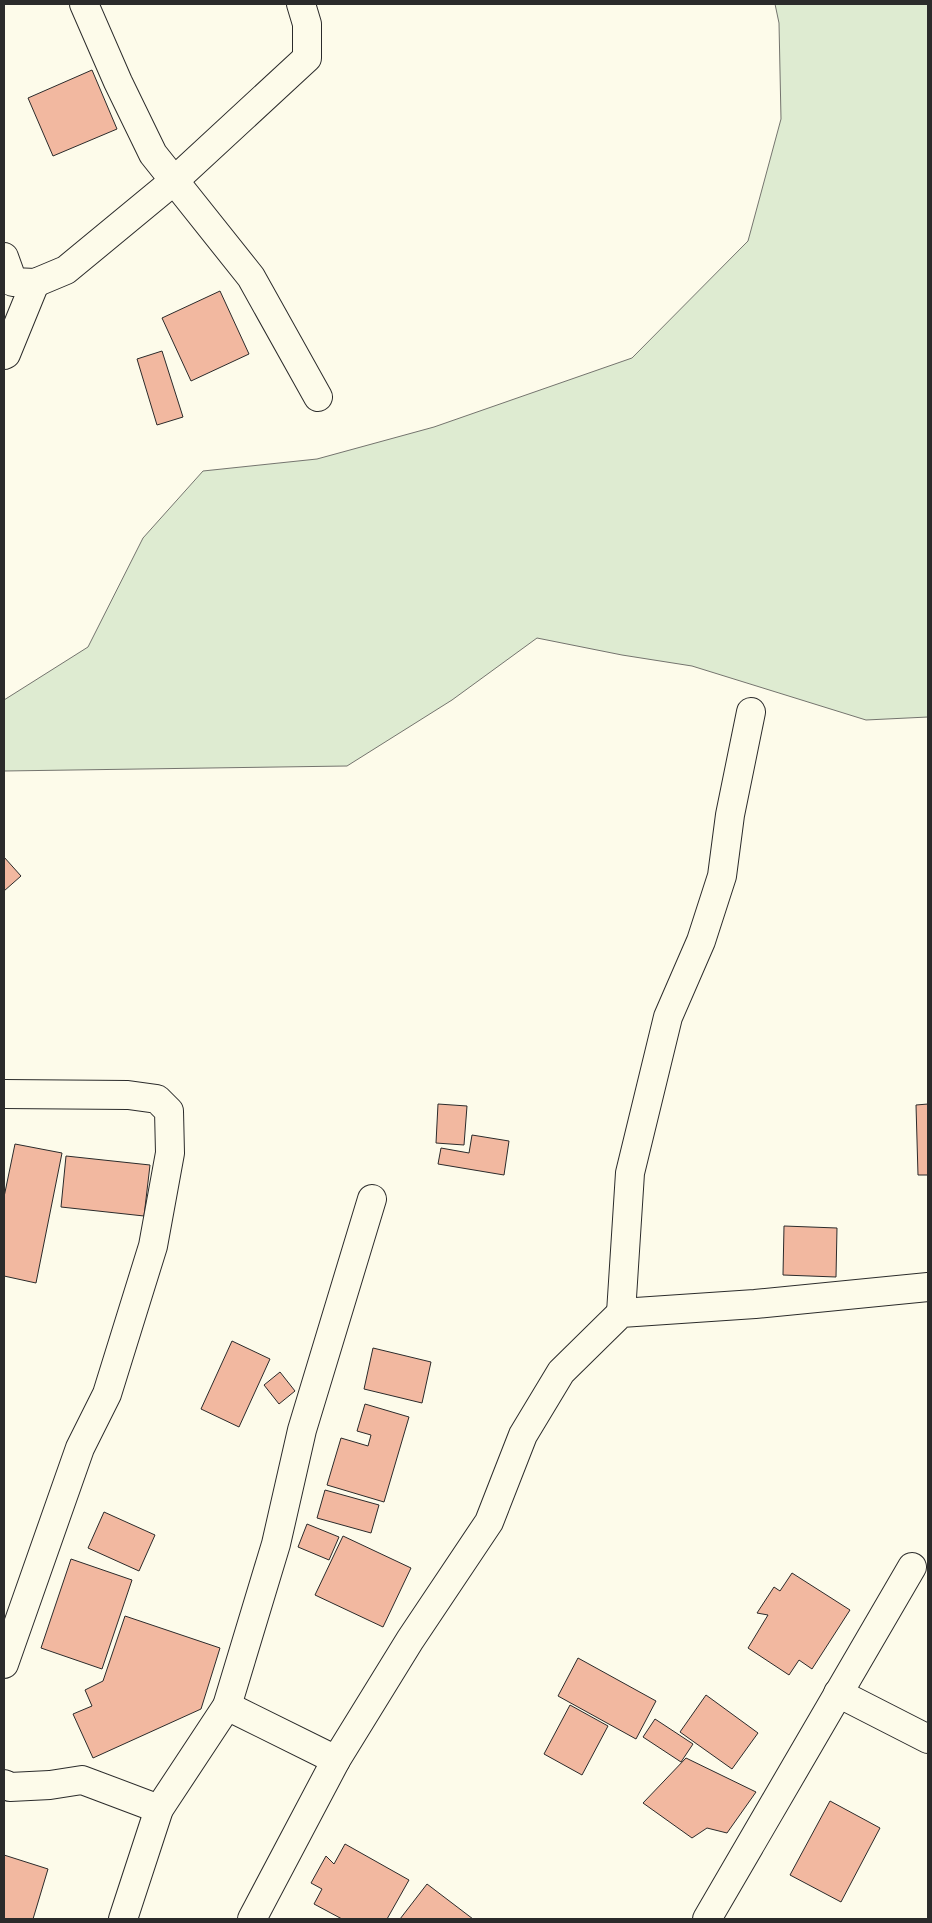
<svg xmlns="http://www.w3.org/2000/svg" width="932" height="1923" font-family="'IBM Plex Sans',sans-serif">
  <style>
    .green { fill: #deebd1; stroke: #74746e }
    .building { fill: #f2b8a0; stroke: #2b2b2b }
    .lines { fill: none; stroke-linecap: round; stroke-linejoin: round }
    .street-casing { stroke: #2b2b2b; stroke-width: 30 }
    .street { stroke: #fdfbea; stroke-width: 28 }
  </style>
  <rect width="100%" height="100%" fill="#fdfbea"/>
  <polygon class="green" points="775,4 928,4 928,717 866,720 692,666 622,655 537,638 452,700 347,766 4,771 4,700 88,647 143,538 203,471 317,459 434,427 632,358 748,241 781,119 779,23"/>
  <g class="building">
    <polygon points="92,70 117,129 53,156 28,98"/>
    <polygon points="220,291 249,354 191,381 162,318"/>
    <polygon points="162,351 183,417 157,425 137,359"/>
    <polygon points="4,857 21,876 4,891"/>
    <polygon points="438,1104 467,1106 464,1145 436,1143"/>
    <polygon points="928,1104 928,1175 918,1175 916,1105"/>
    <polygon points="472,1135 509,1141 504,1175 438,1164 441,1148 469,1153"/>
    <polygon points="15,1144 62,1153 36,1283 4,1276 4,1197"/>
    <polygon points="66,1156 150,1165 144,1216 61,1207"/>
    <polygon points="784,1226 837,1228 836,1277 783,1275"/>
    <polygon points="232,1341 270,1359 239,1427 201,1409"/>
    <polygon points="373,1348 431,1362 422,1403 364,1389"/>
    <polygon points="280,1372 295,1391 279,1404 264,1385"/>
    <polygon points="365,1404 409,1417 384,1502 327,1485 341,1438 368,1446 371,1435 357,1431"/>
    <polygon points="325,1490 379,1505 371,1533 317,1518"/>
    <polygon points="104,1512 155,1535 139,1571 88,1548"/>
    <polygon points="307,1524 339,1537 329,1560 298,1547"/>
    <polygon points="343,1536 411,1568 383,1627 315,1595"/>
    <polygon points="71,1559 132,1580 102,1669 41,1648"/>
    <polygon points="792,1573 850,1610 812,1669 799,1660 789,1675 748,1648 768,1615 757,1613 774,1587 780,1591"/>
    <polygon points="125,1616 220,1648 201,1709 93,1758 73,1714 92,1706 85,1690 103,1681"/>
    <polygon points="578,1658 656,1701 636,1739 558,1696"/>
    <polygon points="706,1695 758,1733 732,1769 680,1732"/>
    <polygon points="570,1705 608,1726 582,1775 544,1754"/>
    <polygon points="655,1719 693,1744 681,1762 643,1737"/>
    <polygon points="686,1758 756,1792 727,1833 707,1828 692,1838 643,1803"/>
    <polygon points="830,1801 880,1828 841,1902 790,1875"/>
    <polygon points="345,1844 409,1880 387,1919 342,1919 314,1904 322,1889 311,1883 326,1856 334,1864"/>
    <polygon points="4,1855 48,1869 33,1919 4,1919"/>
    <polygon points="427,1884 473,1919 400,1919"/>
  </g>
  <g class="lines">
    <g class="street-casing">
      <g id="street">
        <polyline points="84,4 118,82 153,154 251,277 318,397"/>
        <polyline points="4,257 13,282 35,283 66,270 175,180 307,58 307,24 301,4"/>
        <polyline points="4,355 6,354 35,283"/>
        <polyline points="4,1094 128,1095 157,1099 169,1111 170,1153 153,1246 107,1394 80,1448 4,1664"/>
        <polyline points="621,1313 630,1173 668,1017 701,941 722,876 730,815 751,712"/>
        <polyline points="838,1693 928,1739"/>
        <polyline points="227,1706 336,1760"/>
        <polyline points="4,1784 10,1787 50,1785 82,1780 159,1809"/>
        <polyline points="123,1919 159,1809 227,1706 276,1544 302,1430 372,1199"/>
        <polyline points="252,1919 336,1760 410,1640 489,1522 523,1435 561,1372 621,1313 755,1304 928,1287"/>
        <polyline points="707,1919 912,1567"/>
      </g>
    </g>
    <use href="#street" class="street"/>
  </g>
  <rect width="932" height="1923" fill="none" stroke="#2b2b2b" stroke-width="10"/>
</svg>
